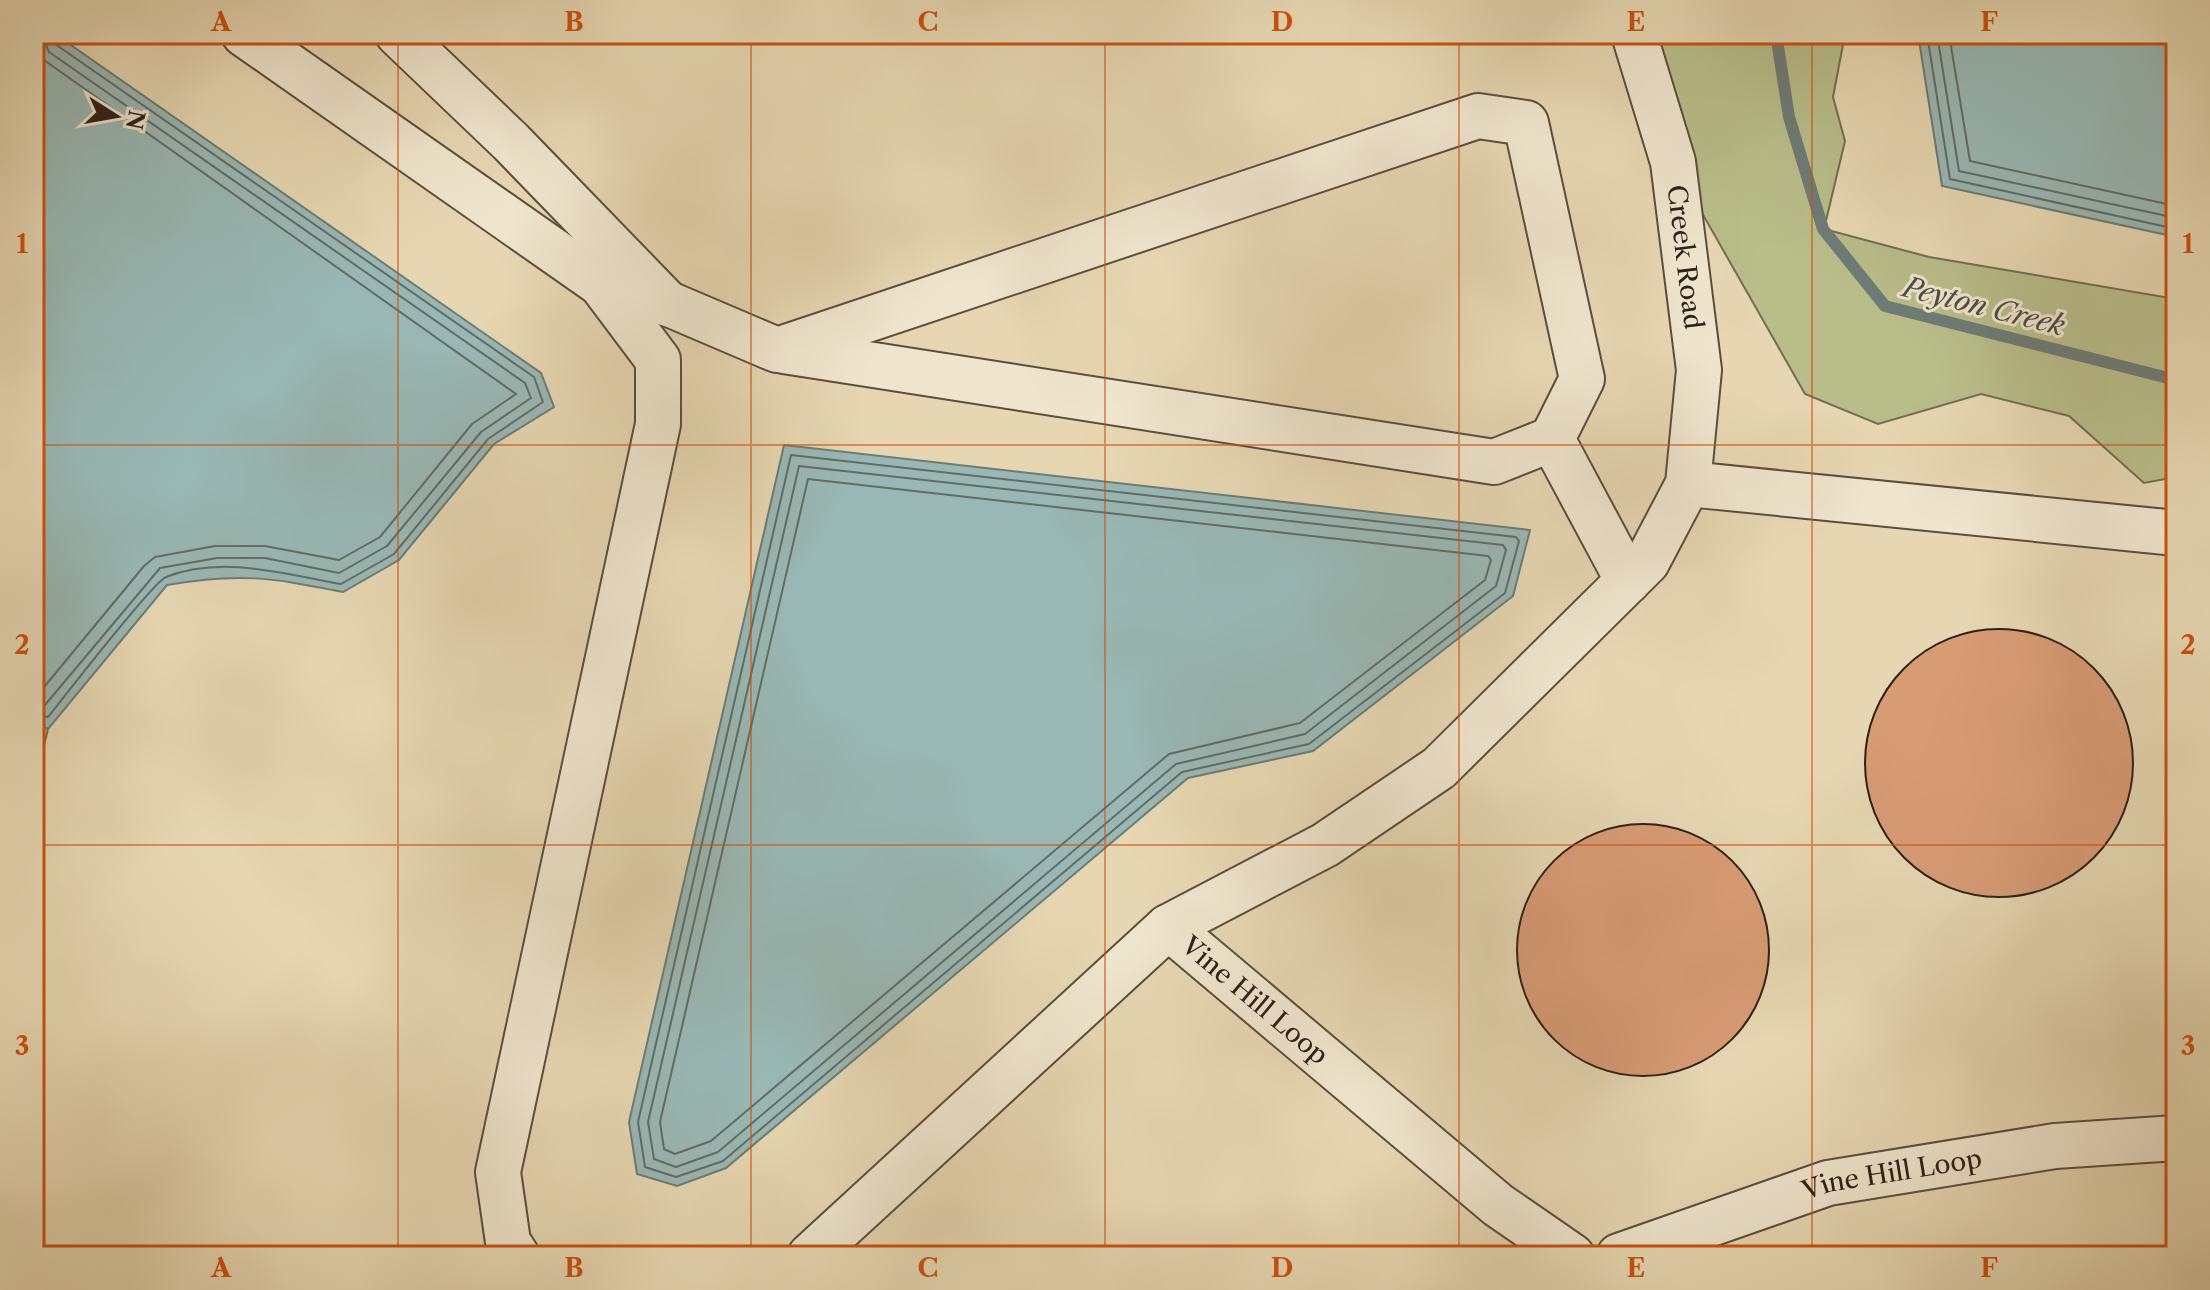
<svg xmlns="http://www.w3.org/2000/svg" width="2210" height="1290" font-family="'Libre Caslon Text',serif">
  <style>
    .green { fill: #b8bd8a; stroke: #726f51; stroke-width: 2 }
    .water { fill: #99b8b5; stroke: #6e7c76; stroke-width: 2 }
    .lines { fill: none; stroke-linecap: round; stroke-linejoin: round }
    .shore { stroke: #636c66; stroke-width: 2 }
    .stream { stroke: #6e7c76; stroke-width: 12 }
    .building { fill: #d89c75; stroke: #2d2118; stroke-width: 2 }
    .minor-casing { stroke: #5b4e3e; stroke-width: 48 }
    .minor { stroke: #efe5cd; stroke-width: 44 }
    .grid { fill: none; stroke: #cc510e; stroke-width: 2; stroke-opacity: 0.55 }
    .labels { text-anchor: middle; stroke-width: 6; stroke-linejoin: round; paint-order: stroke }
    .street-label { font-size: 26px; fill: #2d2118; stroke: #efe5cd }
    .water-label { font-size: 28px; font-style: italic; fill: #4d4e47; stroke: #efe5cd }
    .neatline { fill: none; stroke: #cc510e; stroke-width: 3 }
    .grid-label { font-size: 26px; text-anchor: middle; font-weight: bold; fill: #cc510e }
  </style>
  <rect width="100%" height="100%" fill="#e6d7b2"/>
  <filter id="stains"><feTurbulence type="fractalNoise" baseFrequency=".0025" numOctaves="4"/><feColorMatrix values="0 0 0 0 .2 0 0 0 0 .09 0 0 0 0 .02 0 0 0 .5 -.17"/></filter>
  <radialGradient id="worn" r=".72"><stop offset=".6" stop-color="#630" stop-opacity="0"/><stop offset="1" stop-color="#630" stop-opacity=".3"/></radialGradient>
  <g class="green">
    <polygon points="1647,34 1845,34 1833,97 1845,141 1824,229 1929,257 2176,299 2176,477 2144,483 2069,416 1981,394 1878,424 1805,394 1673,162"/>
    <polygon points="34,722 48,729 34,787"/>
  </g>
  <g class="water">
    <path d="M34 34H55L541 373 554 407 494 444 399 560 343 592C272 578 240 572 167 585L48 729 34 722Z"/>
    <polygon points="1918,34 2176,34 2176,237 1942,186"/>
    <polygon points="784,445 1530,530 1513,596 1313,751 1188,778 726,1168 677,1186 637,1174 629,1122"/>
  </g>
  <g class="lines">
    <g class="shore">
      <polyline points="1927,34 1950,179 2176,229"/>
      <polyline points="1937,34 1959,171 2176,218"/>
      <polyline points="1949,34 1970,161 2176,206"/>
      <polyline points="34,53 516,394 472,424 380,537 339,560 265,546 215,546 155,557 144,566 40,692 34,693"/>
      <polygon points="791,455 1516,537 1519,541 1505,593 1309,744 1182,772 723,1161 676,1177 645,1167 638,1122"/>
      <polygon points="799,466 1503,545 1506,550 1496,586 1305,734 1176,764 718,1152 676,1167 654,1159 648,1122"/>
      <polygon points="808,479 1488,556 1491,560 1485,580 1300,723 1169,754 711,1141 675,1154 664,1149 660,1122"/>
      <polyline points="34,705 45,705 160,568 217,558 265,558 339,573 387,546 481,432 531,398 525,383 49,52 41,34"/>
      <path d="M34 715 48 717C64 697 153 582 166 577 222 555 285 574 341 584L394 554 488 439 543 402 534 377 55 44 51 34"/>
    </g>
    <polyline class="stream" points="1776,34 1789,117 1823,229 1885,306 2176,380"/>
  </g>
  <g class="building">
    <circle cx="1999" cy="763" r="134"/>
    <circle cx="1643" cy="950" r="126"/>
  </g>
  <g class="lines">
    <g class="minor-casing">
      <g id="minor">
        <polyline points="244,34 601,284 658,360 658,424 498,1172 508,1242 517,1256"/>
        <polyline points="398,34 511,142 668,304"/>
        <polyline points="601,284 669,304 777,350 1478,116 1526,123 1582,379 1552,439 1628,581"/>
        <polyline points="784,351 1494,462 1552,439"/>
        <polyline points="1688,484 2176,533"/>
        <polyline points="1168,927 1325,845 1439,768 1647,562 1688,484 1699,370 1673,162 1634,34"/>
        <path id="s1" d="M810 1256 1168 927 1498 1205 1572 1256"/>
        <path id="s2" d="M1619 1256 1828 1183 2055 1146 2176 1138"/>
      </g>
    </g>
    <use href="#minor" class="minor"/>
  </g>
  <path class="grid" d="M398 34V1256M751 34V1256M1105 34V1256M1459 34V1256M1812 34V1256M34 445H2176M34 845H2176"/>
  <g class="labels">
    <g class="street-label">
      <text transform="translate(1685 257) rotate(83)" y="9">Creek Road</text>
      <text dy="9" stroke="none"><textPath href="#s1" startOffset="600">Vine Hill Loop</textPath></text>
      <text dy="9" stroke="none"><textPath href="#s2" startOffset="286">Vine Hill Loop</textPath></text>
    </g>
    <g class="water-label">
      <text transform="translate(1984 306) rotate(14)" y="10">Peyton Creek</text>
    </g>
  </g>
  <rect width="2210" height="1290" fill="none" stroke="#e6d7b2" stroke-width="88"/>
  <g transform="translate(116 116) rotate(101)" stroke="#efe5cd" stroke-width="6" paint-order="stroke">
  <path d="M0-6L14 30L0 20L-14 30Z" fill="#2d2118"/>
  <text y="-12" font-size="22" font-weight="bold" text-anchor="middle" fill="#2d2118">N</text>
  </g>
  <rect x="44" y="44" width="2122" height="1202" class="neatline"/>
  <g class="grid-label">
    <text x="221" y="31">A</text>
    <text x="574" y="31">B</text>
    <text x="928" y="31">C</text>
    <text x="1282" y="31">D</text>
    <text x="1636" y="31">E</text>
    <text x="1989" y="31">F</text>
    <text x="22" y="253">1</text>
    <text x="2188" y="253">1</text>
    <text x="22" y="654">2</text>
    <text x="2188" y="654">2</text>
    <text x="22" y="1055">3</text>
    <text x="2188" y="1055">3</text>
    <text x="221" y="1277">A</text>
    <text x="574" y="1277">B</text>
    <text x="928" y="1277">C</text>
    <text x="1282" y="1277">D</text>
    <text x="1636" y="1277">E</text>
    <text x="1989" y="1277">F</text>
  </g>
  <rect width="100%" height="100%" filter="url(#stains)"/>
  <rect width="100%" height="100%" fill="url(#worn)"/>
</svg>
